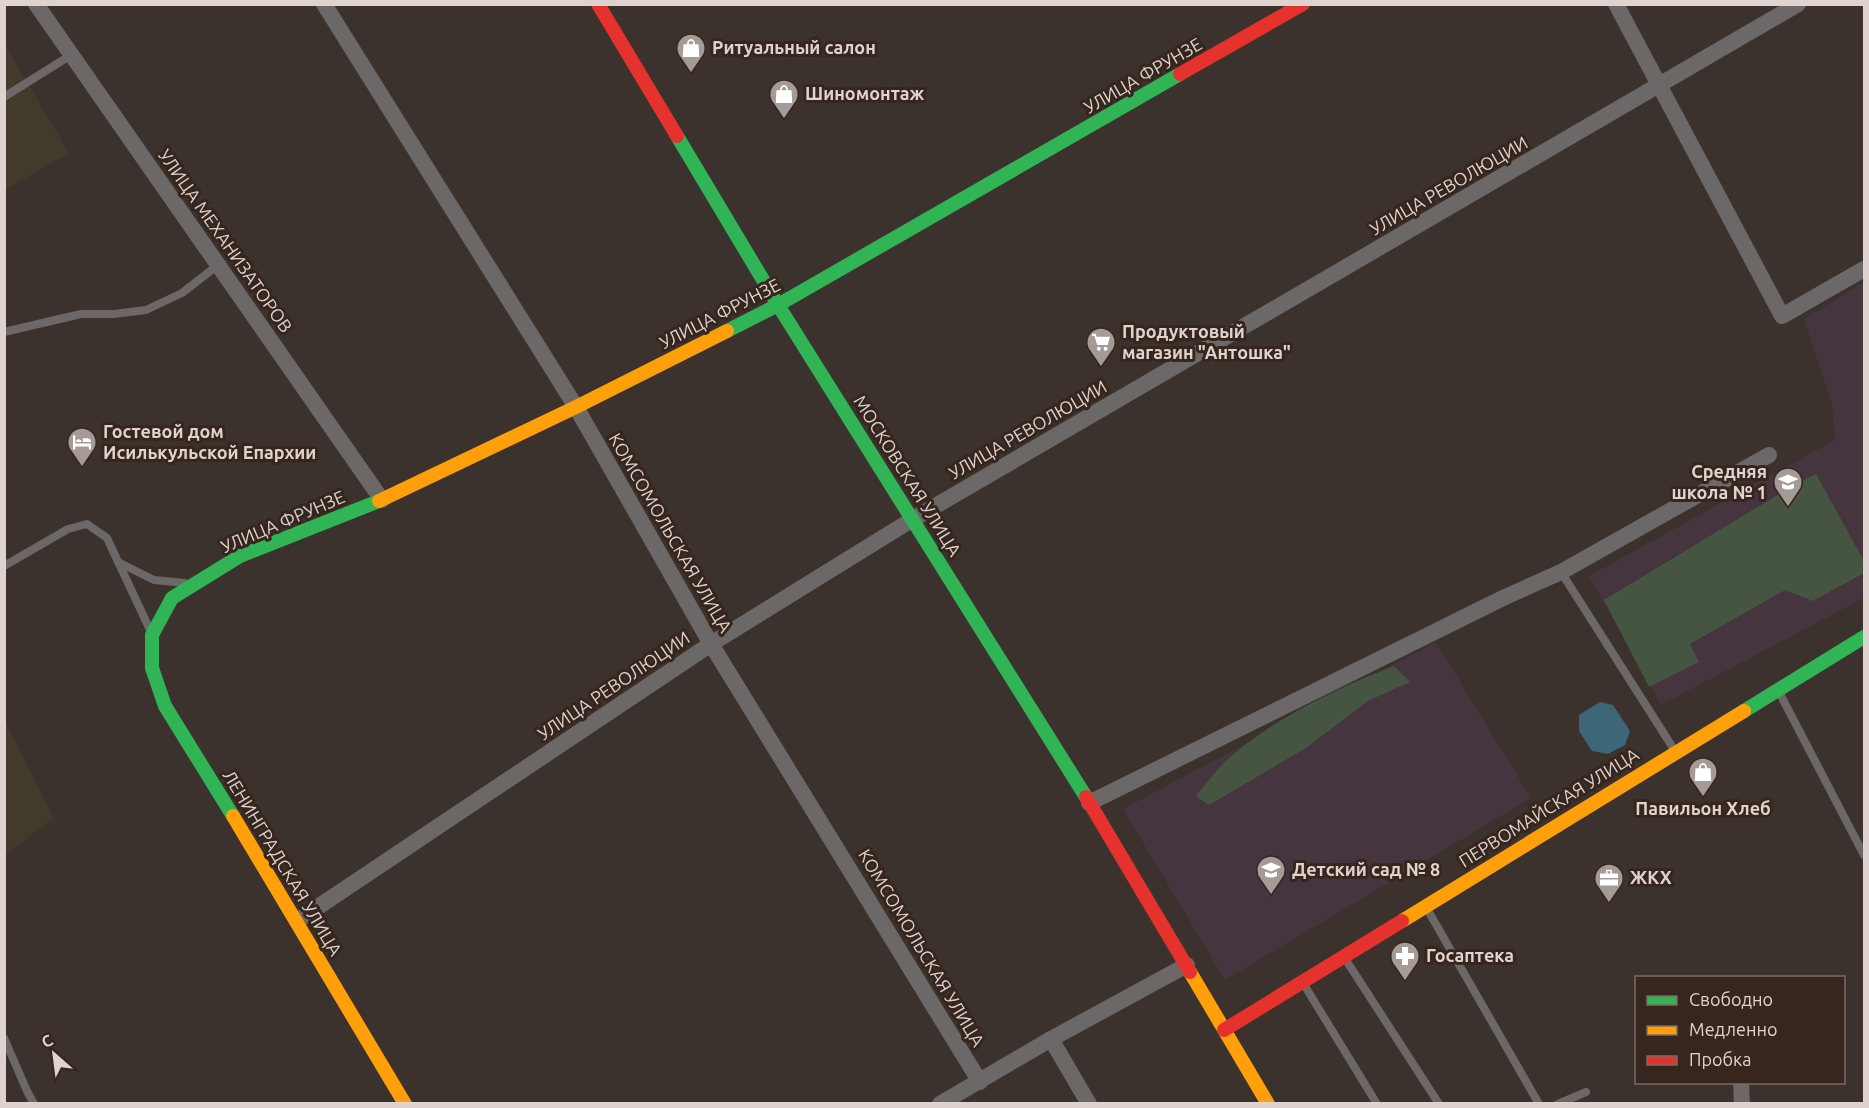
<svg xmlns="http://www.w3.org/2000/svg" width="1869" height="1108" font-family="Ubuntu,sans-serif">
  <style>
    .industrial { fill: #423a2a }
    .education { fill: #45353f }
    .green { fill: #465442 }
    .water { fill: #3d6776 }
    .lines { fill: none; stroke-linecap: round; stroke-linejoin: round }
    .lane { stroke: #6d6868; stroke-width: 8 }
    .street { stroke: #6d6868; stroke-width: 16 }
    .fast { stroke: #30b455; stroke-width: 14 }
    .slow { stroke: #ff9f0a; stroke-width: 14 }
    .jam { stroke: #e5322d; stroke-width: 14 }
    .labels { text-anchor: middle; stroke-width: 6; stroke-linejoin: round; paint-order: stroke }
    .poi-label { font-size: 18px; font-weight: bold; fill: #ded3ce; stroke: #36261e; text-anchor: start }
    .street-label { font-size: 18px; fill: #ded3ce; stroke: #36261e }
  </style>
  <rect width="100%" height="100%" fill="#3b322d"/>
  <g class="industrial">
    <polygon points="4,43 69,153 5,190 4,190"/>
    <polygon points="5,721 54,818 5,855 4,855"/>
  </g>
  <g class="education">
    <polygon points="1864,282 1864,598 1661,705 1589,576 1835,440 1832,405 1804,319"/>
    <polygon points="1436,642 1531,798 1225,980 1123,809"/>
  </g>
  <g class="green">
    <polygon points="1816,474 1864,561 1864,573 1813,601 1785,590 1690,644 1699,662 1649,687 1604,600 1794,485"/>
    <path d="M1394 666 1410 682 1368 701 1306 748 1209 805 1196 796C1207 783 1217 769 1229 758 1271 720 1341 686 1394 666Z"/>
  </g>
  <polygon class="water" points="1600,702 1613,705 1630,731 1625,745 1608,754 1592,751 1579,731 1579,715"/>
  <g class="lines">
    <g class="lane">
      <polyline points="4,97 71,55"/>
      <polyline points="4,332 81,314 114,314 146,310 182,293 218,265"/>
      <polyline points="118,562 154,580 185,583"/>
      <polyline points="4,566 68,529 87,524 107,538 151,632"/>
      <polyline points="1561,572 1675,751"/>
      <polyline points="1778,690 1864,855"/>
      <polyline points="1426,907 1539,1104"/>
      <polyline points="1344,957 1439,1104"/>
      <polyline points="1303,983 1377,1104"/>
      <polyline points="4,1038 27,1091 34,1104"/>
      <polyline points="1558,1104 1586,1092"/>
    </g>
    <g class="street">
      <polyline points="36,4 382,500"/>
      <polyline points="324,4 576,407 711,644 980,1082"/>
      <polyline points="1616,4 1782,316 1864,269"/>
      <polyline points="1089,803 1503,598 1561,572 1769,455"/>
      <polyline points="297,921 711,644 913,519 1798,4"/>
      <polyline points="1051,1039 1089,1104"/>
      <polyline points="1741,1082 1742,1104"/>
      <polyline points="940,1104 1051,1039 1187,965"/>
    </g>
    <g class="fast">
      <polyline points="677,136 778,305 1086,797"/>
      <polyline points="727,331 778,305 1180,74"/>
      <polyline points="1744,711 1864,637"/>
      <polyline points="233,816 165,706 152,668 152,635 172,598 240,556 379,501"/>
    </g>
    <g class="slow">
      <polyline points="379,501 576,407 727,331"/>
      <polyline points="233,816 405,1104"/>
      <polyline points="1402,921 1744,711"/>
      <polyline points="1190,972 1268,1104"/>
    </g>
    <g class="jam">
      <polyline points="598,4 677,136"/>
      <polyline points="1180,74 1303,4"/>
      <polyline points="1086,797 1190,972"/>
      <polyline points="1224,1030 1402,921"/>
    </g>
  </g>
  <defs>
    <g id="shop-pin" transform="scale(1.5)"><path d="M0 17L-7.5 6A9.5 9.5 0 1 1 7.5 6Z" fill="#a59b96" stroke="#36261e"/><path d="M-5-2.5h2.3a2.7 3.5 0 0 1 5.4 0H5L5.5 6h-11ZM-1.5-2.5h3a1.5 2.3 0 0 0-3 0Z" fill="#fff"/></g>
    <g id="supermarket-pin" transform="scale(1.5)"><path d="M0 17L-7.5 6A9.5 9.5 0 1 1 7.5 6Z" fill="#a59b96" stroke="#36261e"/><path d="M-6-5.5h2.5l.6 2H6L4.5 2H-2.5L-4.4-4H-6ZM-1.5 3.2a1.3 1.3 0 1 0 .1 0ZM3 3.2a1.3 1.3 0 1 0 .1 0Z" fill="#fff"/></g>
    <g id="hotel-pin" transform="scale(1.5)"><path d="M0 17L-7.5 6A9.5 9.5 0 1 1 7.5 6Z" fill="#a59b96" stroke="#36261e"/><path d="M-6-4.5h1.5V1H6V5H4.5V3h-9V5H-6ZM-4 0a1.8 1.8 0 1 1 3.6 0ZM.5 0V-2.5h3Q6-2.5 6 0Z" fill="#fff"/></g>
    <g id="school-pin" transform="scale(1.5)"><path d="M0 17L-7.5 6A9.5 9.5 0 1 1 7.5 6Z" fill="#a59b96" stroke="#36261e"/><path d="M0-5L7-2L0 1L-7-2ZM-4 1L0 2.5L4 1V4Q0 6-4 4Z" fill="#fff"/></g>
    <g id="office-pin" transform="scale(1.5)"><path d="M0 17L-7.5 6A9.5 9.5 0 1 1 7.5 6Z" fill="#a59b96" stroke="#36261e"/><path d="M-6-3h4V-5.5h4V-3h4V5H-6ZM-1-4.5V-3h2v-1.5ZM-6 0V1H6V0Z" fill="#fff"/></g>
    <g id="pharmacy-pin" transform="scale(1.5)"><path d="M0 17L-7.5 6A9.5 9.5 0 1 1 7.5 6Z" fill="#a59b96" stroke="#36261e"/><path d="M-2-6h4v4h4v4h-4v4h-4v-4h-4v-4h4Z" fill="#fff"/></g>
  </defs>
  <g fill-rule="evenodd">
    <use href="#shop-pin" x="691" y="48"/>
    <use href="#shop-pin" x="784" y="94"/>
    <use href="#supermarket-pin" x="1101" y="342"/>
    <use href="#hotel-pin" x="82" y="442"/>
    <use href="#school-pin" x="1788" y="482"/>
    <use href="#shop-pin" x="1703" y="772"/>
    <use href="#school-pin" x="1271" y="870"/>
    <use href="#office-pin" x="1609" y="878"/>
    <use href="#pharmacy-pin" x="1405" y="956"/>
  </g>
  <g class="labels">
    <g class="poi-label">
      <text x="712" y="54">Ритуальный салон</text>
      <text x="805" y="100">Шиномонтаж</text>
      <text x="1122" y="338">Продуктовый<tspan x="1122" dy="21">магазин "Антошка"</tspan></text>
      <text x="103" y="438">Гостевой дом<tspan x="103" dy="21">Исилькульской Епархии</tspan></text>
      <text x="1767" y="478" text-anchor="end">Средняя<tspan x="1767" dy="21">школа № 1</tspan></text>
      <text x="1703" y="815" text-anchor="middle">Павильон Хлеб</text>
      <text x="1292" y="876">Детский сад № 8</text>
      <text x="1630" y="884">ЖКХ</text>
      <text x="1426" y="962">Госаптека</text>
    </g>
    <g class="street-label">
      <text transform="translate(1143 76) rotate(-30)" y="6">УЛИЦА ФРУНЗЕ</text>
      <text transform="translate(1449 186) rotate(-30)" y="6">УЛИЦА РЕВОЛЮЦИИ</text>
      <text transform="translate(225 241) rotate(55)" y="6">УЛИЦА МЕХАНИЗАТОРОВ</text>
      <text transform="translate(720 314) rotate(-27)" y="6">УЛИЦА ФРУНЗЕ</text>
      <text transform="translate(1028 430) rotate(-30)" y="6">УЛИЦА РЕВОЛЮЦИИ</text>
      <text transform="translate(907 476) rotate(58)" y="6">МОСКОВСКАЯ УЛИЦА</text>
      <text transform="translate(283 522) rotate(-23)" y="6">УЛИЦА ФРУНЗЕ</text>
      <text transform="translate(670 533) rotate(60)" y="6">КОМСОМОЛЬСКАЯ УЛИЦА</text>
      <text transform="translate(614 686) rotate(-34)" y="6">УЛИЦА РЕВОЛЮЦИИ</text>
      <text transform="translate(1549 808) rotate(-32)" y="6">ПЕРВОМАЙСКАЯ УЛИЦА</text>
      <text transform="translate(282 863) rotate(59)" y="6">ЛЕНИНГРАДСКАЯ УЛИЦА</text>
      <text transform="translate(921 948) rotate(59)" y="6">КОМСОМОЛЬСКАЯ УЛИЦА</text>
    </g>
  </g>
  <rect width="1869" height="1108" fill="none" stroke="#ded3ce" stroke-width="12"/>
  <rect x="1635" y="976" width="210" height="108" fill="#36261e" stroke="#796b64" stroke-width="1.5"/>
  <rect x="1647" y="996" width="30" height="9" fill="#30b455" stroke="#796b64" stroke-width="1.5"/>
  <text x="1689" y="1006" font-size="18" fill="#ded3ce">Свободно</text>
  <rect x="1647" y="1026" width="30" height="9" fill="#ff9f0a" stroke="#796b64" stroke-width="1.5"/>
  <text x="1689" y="1036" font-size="18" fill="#ded3ce">Медленно</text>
  <rect x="1647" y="1056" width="30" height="9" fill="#e5322d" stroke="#796b64" stroke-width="1.5"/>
  <text x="1689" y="1066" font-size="18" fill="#ded3ce">Пробка</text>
  <g transform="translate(54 1054) rotate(332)" stroke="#36261e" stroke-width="4.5" paint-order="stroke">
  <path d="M0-4.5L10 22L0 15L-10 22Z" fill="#ded3ce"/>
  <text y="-9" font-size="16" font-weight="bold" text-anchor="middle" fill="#ded3ce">С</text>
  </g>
</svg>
